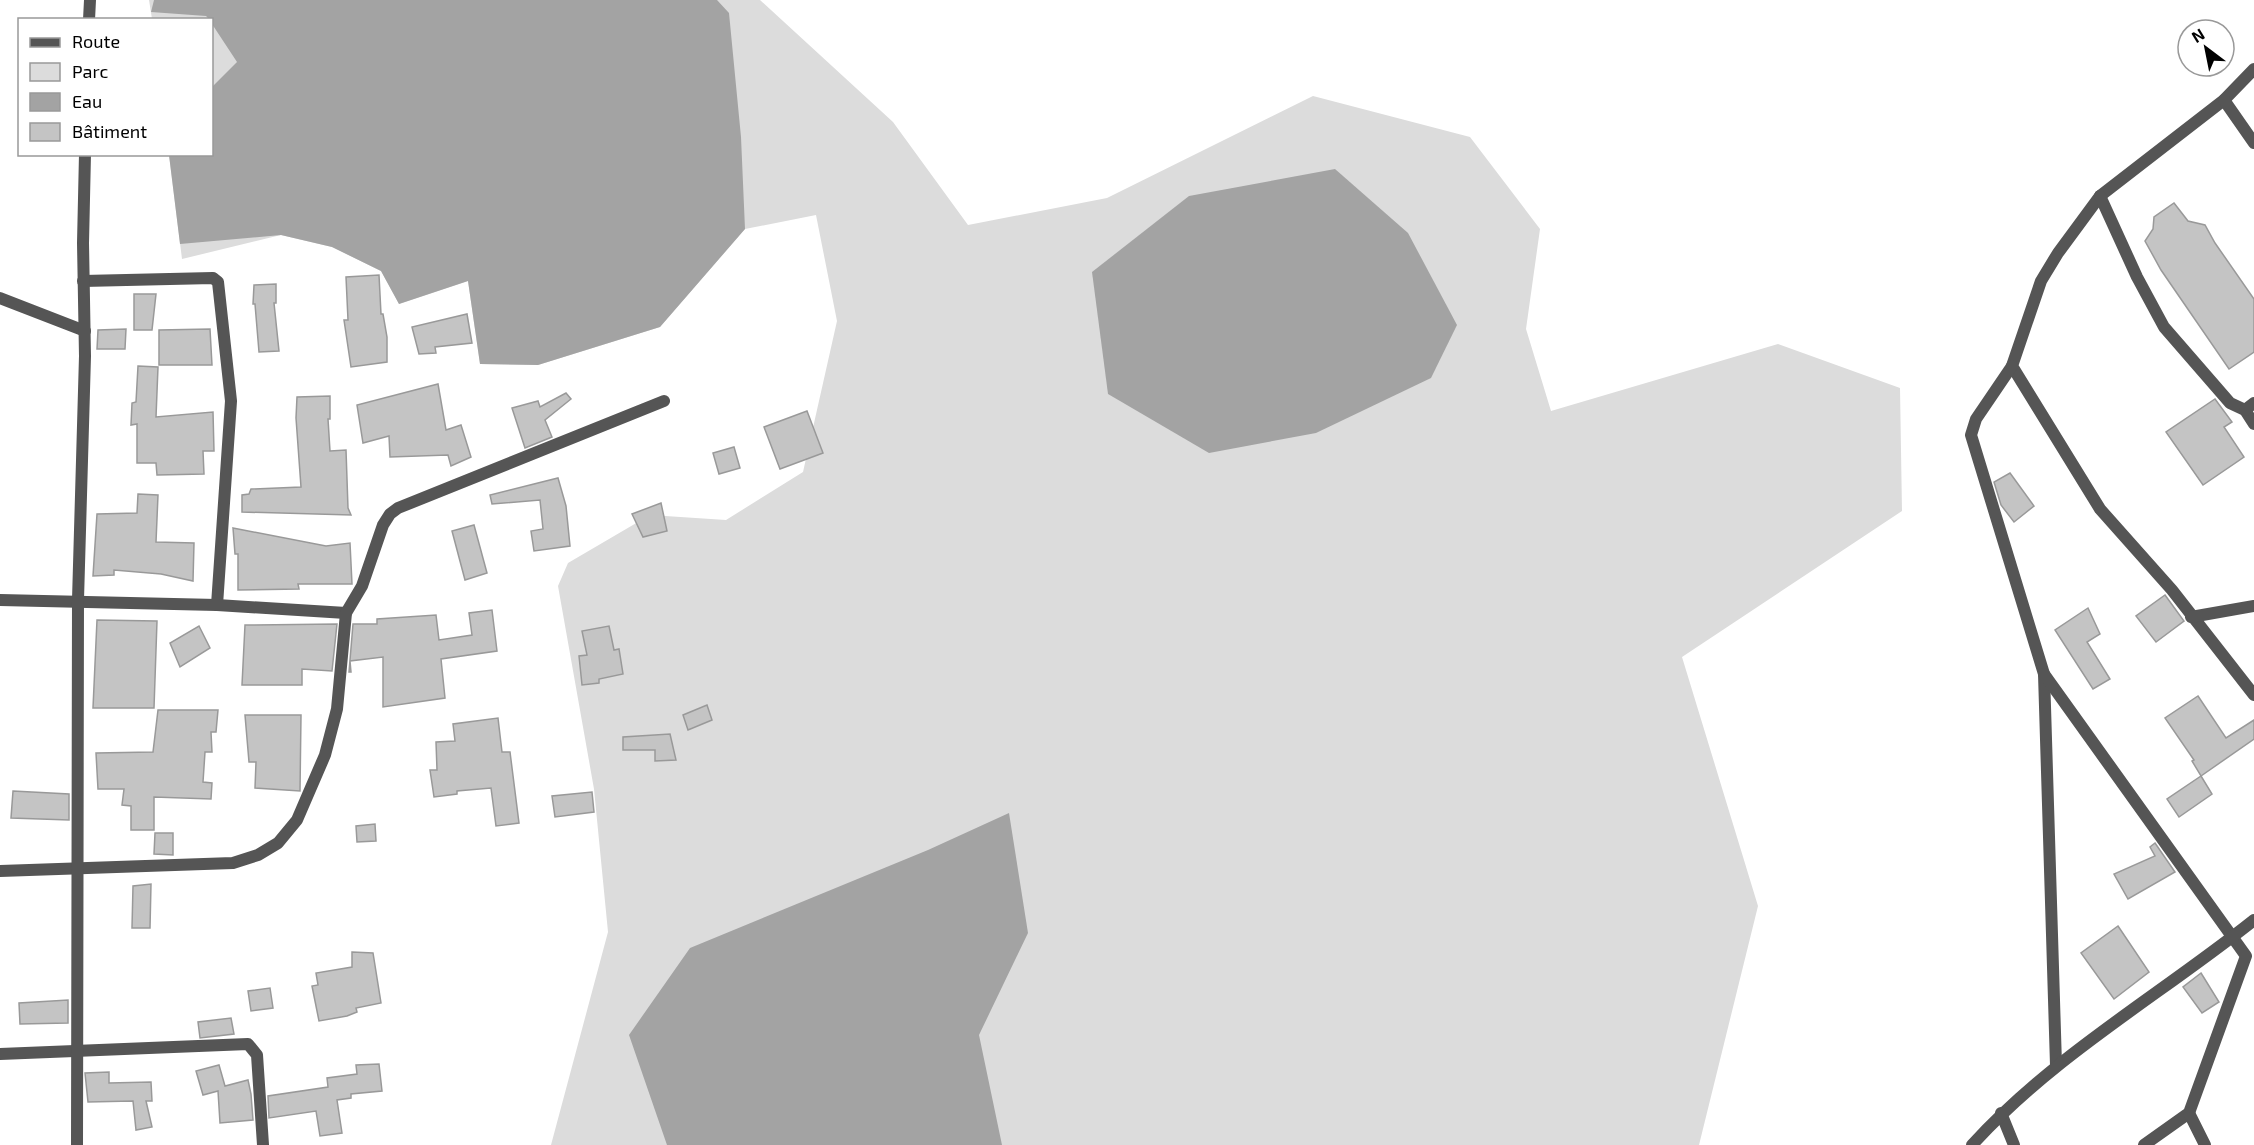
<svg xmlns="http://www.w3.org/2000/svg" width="2254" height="1145" font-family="'Exo 2',sans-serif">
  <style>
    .green { fill: #dcdcdc }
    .water { fill: #a3a3a3 }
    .building { fill: #c4c4c4; stroke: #999; stroke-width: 1.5 }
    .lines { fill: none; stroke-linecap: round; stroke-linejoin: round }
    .street { stroke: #555; stroke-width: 12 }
  </style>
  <rect width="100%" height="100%" fill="#fff"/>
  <polygon class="green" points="149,0 760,0 893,122 968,225 1107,198 1313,96 1470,137 1540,229 1526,329 1551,411 1778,344 1900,388 1902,511 1682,657 1758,906 1699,1145 551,1145 608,932 594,789 558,586 568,563 650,515 726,520 803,472 837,321 816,215 745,229 660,327 538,365 480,364 468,281 399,304 381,271 332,247 281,235 182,259 169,155 212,154 212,20 152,19"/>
  <g class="water">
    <polygon points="154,0 717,0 729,13 741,137 745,229 660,327 538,365 480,364 468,281 399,304 381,271 332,247 281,235 180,244 169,155 212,154 212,87 237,62 212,24 212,20 209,19 206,16 151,12"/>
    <polygon points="1335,169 1408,233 1457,325 1431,378 1316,433 1209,453 1108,394 1092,272 1189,196"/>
    <polygon points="1009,813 1028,933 979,1035 1002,1145 667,1145 629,1035 690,948 928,850"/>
  </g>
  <g class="building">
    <polygon points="2174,203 2188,221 2205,225 2215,243 2254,299 2254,352 2229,369 2161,270 2145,241 2153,229 2154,217"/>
    <polygon points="379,275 381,314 383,314 387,337 387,362 351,367 344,320 348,320 346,277"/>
    <polygon points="276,284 276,303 274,303 279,351 259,352 255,304 253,304 254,285"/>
    <polygon points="134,294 156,294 152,330 134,330"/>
    <polygon points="467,314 472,343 435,347 436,353 419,354 412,327"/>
    <polygon points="126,329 125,349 97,349 98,330"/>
    <polygon points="210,329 212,365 159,365 159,330"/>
    <polygon points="138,366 158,367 156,417 213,412 214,451 203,451 204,474 157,475 156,463 137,463 137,424 131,425 132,403 136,402"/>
    <polygon points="438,384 446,430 461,425 471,457 451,466 448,455 390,457 389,436 363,443 357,405"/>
    <polygon points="566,393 571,399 545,420 552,437 525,448 512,408 538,401 540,407"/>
    <polygon points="330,396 330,419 328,419 330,451 346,450 348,508 351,515 242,512 242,495 249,494 251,489 301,487 296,418 297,397"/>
    <polygon points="2215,399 2232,422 2224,427 2244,457 2203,485 2166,432"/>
    <polygon points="807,411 823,453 780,469 764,427"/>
    <polygon points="734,447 740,468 719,474 713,453"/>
    <polygon points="2010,473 2034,506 2014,522 2001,505 1994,482"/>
    <polygon points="558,478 566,506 570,546 534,551 531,531 543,529 540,500 492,504 490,495"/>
    <polygon points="138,494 158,495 156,542 194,543 193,581 161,574 114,570 114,575 93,576 97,514 137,513"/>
    <polygon points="661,503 667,531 643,537 632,514"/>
    <polygon points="474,525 487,573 465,580 452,531"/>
    <polygon points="233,528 326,546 350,543 352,584 298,584 299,589 238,590 238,554 235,554"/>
    <polygon points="2165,595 2184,621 2156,642 2136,616"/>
    <polygon points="2088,608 2100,634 2087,642 2110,679 2093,689 2055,630"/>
    <polygon points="492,610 497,651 441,659 445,698 383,707 383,657 350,661 351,672 349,672 353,624 377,624 377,619 436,615 439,640 472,635 469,613"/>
    <polygon points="97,620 157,621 154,708 93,708"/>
    <polygon points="337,624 332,671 302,669 302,685 242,685 245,625"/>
    <polygon points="199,626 210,648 180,667 170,643"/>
    <polygon points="609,626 614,650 619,649 623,674 599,679 599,683 582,685 579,656 587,655 582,631"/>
    <polygon points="2198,696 2226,738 2254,720 2254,739 2201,776 2192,761 2194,760 2165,718"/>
    <polygon points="707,705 712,720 688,730 683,715"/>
    <polygon points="158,710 218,710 216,732 211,732 212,752 205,752 203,782 212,783 211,799 154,797 154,830 131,830 131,806 122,805 124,789 98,789 96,753 153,752"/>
    <polygon points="245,715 301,715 300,791 255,788 256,762 249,762"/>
    <polygon points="498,718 502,752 510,752 519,823 496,826 491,788 457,791 457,794 434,797 430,770 437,770 436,742 455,741 453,724"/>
    <polygon points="670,734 676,760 655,761 655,750 623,750 623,737"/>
    <polygon points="2201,776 2212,794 2179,817 2167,799"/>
    <polygon points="13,791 69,794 69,820 11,818"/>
    <polygon points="592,792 594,812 555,817 552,796"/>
    <polygon points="375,824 376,841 357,842 356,826"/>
    <polygon points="155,833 173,833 173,855 154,854"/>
    <polygon points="2155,843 2175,872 2128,899 2114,874 2155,856 2150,847"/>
    <polygon points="151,884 150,928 132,928 133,886"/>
    <polygon points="2118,926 2149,972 2114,999 2081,953"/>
    <polygon points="352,952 373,953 381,1003 356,1008 357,1012 347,1016 319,1021 312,986 318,985 316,973 352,967"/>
    <polygon points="2201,973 2219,1002 2202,1013 2183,987"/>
    <polygon points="270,988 273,1008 251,1011 248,991"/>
    <polygon points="68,1000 68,1023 20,1024 19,1003"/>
    <polygon points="231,1018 234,1034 200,1038 198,1022"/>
    <polygon points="379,1064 382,1091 351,1094 351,1098 337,1100 342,1133 320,1136 316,1111 269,1118 268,1096 328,1087 327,1078 357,1074 356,1065"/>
    <polygon points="219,1065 225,1086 248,1080 251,1094 253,1120 220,1123 218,1091 203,1095 196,1071"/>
    <polygon points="109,1072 109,1083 151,1082 152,1101 146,1101 152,1127 136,1130 133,1101 88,1102 85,1073"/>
  </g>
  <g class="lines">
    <g class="street">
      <polyline points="89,20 90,0"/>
      <polyline points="2254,69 2224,100 2100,196 2058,253 2041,281 2012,366 2100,509 2172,590 2254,695"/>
      <polyline points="2224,100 2254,143"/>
      <polyline points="2100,196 2137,277 2164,327 2230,403 2245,410 2254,424"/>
      <polyline points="83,281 213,278 218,282 231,401 217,605"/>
      <polyline points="0,298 85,331"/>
      <polyline points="2012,366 1976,419 1971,435 2044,674 2056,1065"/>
      <polyline points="2245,410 2254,403"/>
      <polyline points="0,600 217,605 346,613"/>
      <polyline points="2191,617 2254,606"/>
      <polyline points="2044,674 2246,956 2189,1113 2144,1145"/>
      <polyline points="0,871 233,863 258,855 278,843 297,820 325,755 337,709 346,613 362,586 383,525 390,514 398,508 664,401"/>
      <polyline points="0,1054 248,1044 257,1055 263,1145"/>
      <polyline points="2001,1113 2014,1145"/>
      <polyline points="2189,1113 2205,1145"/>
      <polyline points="77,1145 78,600 85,356 83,243 85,154"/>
      <path d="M1972 1145C2054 1055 2160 995 2254 920"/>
    </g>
  </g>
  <rect x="18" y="18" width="195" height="138" fill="#ffffff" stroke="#999999" stroke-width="1.5"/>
  <rect x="30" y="38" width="30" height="9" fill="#555555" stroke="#999999" stroke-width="1.5"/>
  <text x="72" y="48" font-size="18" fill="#000000">Route</text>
  <rect x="30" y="63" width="30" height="18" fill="#dcdcdc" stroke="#999999" stroke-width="1.5"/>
  <text x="72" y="78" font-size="18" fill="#000000">Parc</text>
  <rect x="30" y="93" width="30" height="18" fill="#a3a3a3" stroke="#999999" stroke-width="1.5"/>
  <text x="72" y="108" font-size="18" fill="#000000">Eau</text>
  <rect x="30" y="123" width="30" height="18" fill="#c4c4c4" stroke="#999999" stroke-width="1.5"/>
  <text x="72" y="138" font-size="18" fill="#000000">Bâtiment</text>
  <g transform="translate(2206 48) rotate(328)"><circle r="28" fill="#ffffff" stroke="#999999" stroke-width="1.5"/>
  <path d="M0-4.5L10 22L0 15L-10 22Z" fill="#000000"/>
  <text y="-9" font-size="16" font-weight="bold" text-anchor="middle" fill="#000000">N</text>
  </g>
</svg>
